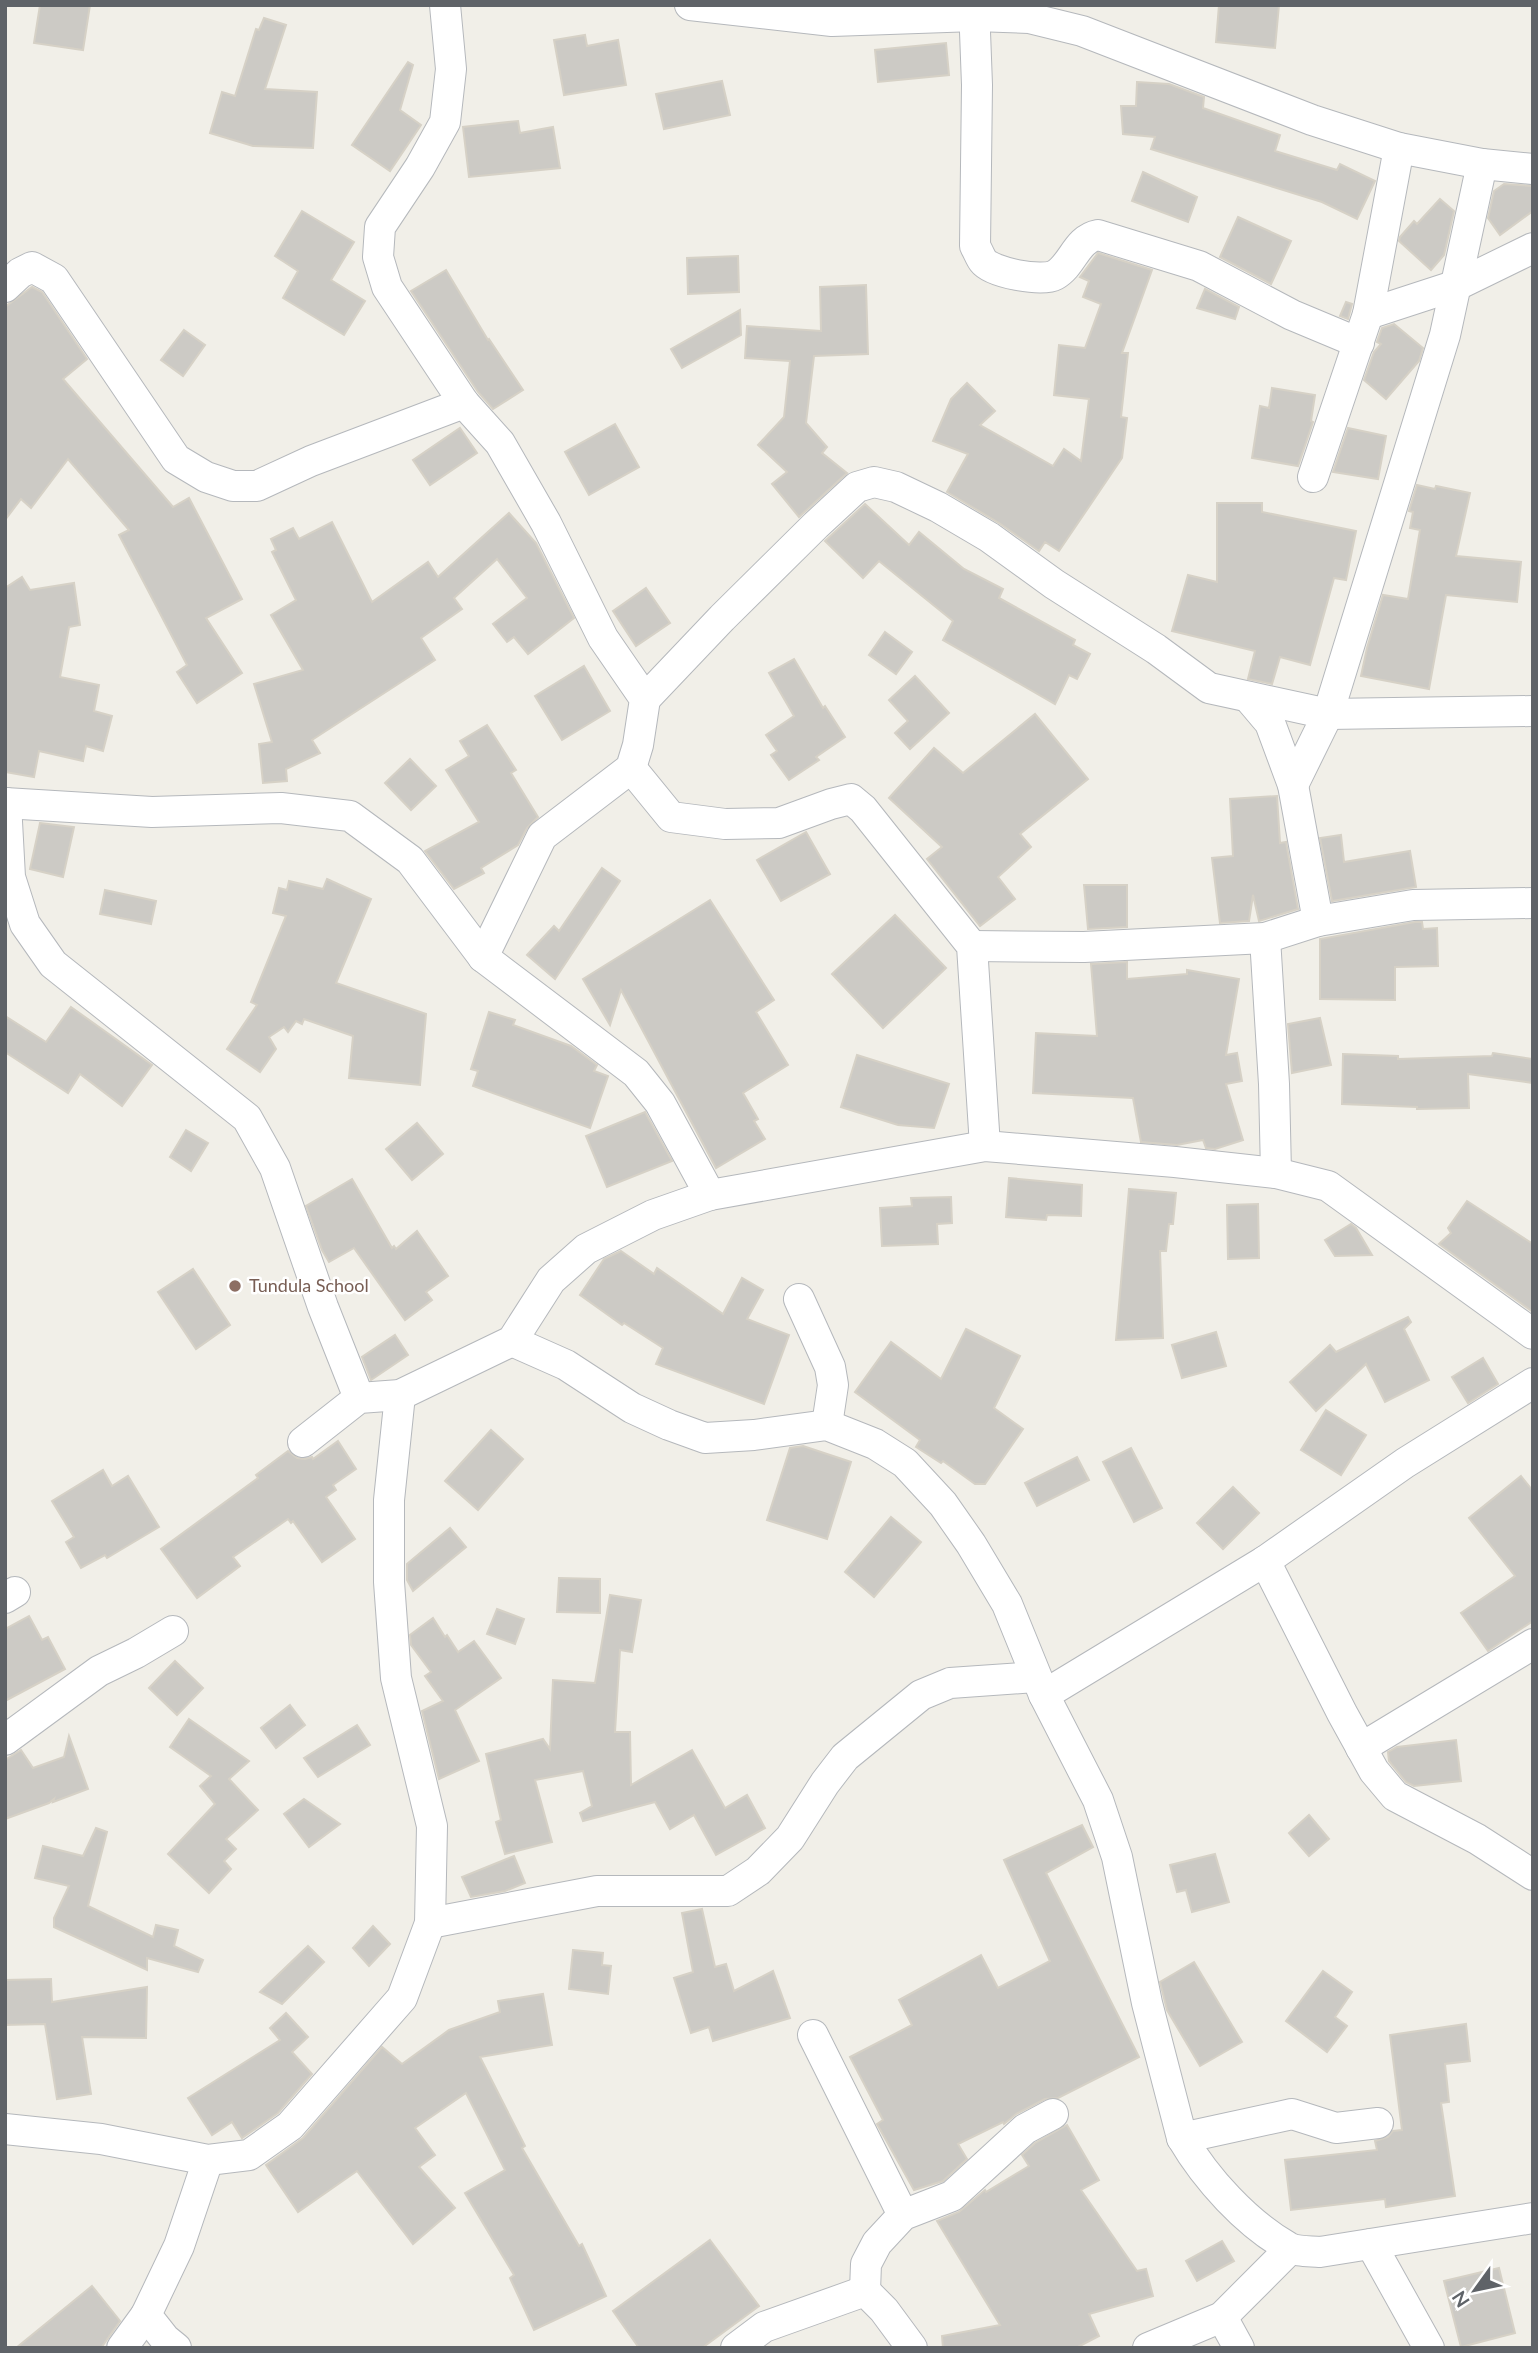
<svg xmlns="http://www.w3.org/2000/svg" width="1538" height="2353" font-family="Lato,sans-serif">
  <style>
    .building { fill: #cccac5; stroke: #d6d1c6; stroke-width: 2 }
    .lines { fill: none; stroke-linecap: round; stroke-linejoin: round }
    .minor-casing { stroke: #b5b8bc; stroke-width: 32 }
    .minor { stroke: #fff; stroke-width: 30 }
    .education-dot { fill: #8d6e63; stroke: #fff; stroke-width: 2.5 }
    .labels { text-anchor: middle; stroke-width: 5; stroke-linejoin: round; paint-order: stroke }
    .education-label { font-size: 18px; fill: #785e54; stroke: #fff; text-anchor: start }
  </style>
  <rect width="100%" height="100%" fill="#f1efe8"/>
  <g class="building">
    <polygon points="40,5 90,5 83,50 34,43"/>
    <polygon points="1219,5 1279,5 1275,48 1216,42"/>
    <polygon points="264,18 286,25 265,89 317,92 313,148 253,146 210,133 222,92 235,96 256,29 259,30"/>
    <polygon points="585,35 587,46 618,40 626,85 564,95 554,40"/>
    <polygon points="946,43 949,75 878,82 875,50"/>
    <polygon points="408,62 413,65 400,110 421,125 390,171 352,145"/>
    <polygon points="722,81 730,115 664,129 656,94"/>
    <polygon points="1137,82 1169,84 1204,97 1203,108 1280,135 1275,151 1337,170 1340,164 1375,181 1357,219 1322,202 1151,149 1155,137 1123,134 1121,106 1136,106"/>
    <polygon points="518,121 520,133 553,127 560,168 469,177 463,127"/>
    <polygon points="1143,172 1197,197 1188,222 1132,201"/>
    <polygon points="1504,184 1533,186 1533,211 1500,235 1488,218 1494,191"/>
    <polygon points="1440,199 1454,211 1444,255 1431,270 1399,241 1400,237 1414,221 1417,224"/>
    <polygon points="302,211 354,242 331,280 365,301 344,335 283,298 298,271 275,256"/>
    <polygon points="1238,217 1291,241 1271,284 1220,257"/>
    <polygon points="1098,253 1152,270 1122,353 1128,353 1121,417 1127,418 1122,458 1059,551 1045,542 1039,551 999,523 947,492 968,454 933,441 951,399 967,383 995,411 980,425 1053,466 1064,449 1081,461 1089,399 1054,395 1059,345 1085,348 1101,304 1083,297 1089,281 1080,277"/>
    <polygon points="738,256 739,292 688,294 687,258"/>
    <polygon points="446,270 488,340 489,339 523,390 493,409 478,392 411,291"/>
    <polygon points="866,285 868,354 814,356 806,423 827,447 822,453 847,473 799,517 772,484 787,472 758,445 784,417 790,361 745,358 747,326 821,331 820,287"/>
    <polygon points="32,287 42,292 87,359 63,379 173,507 189,498 242,599 206,618 242,673 197,703 177,672 187,665 119,535 129,530 68,459 31,508 21,499 5,520 5,307"/>
    <polygon points="1205,289 1239,307 1235,319 1197,308"/>
    <polygon points="1346,302 1352,304 1348,319 1340,316"/>
    <polygon points="740,310 741,335 682,368 671,349"/>
    <polygon points="1394,324 1423,348 1419,361 1386,399 1364,380 1374,352 1381,344 1377,342 1382,328"/>
    <polygon points="184,330 205,345 183,376 161,360"/>
    <polygon points="1272,388 1315,395 1311,421 1313,422 1298,466 1252,458 1260,406 1269,408"/>
    <polygon points="615,424 639,467 589,495 565,452"/>
    <polygon points="460,428 477,453 430,485 413,460"/>
    <polygon points="1348,428 1386,436 1378,479 1333,472"/>
    <polygon points="1417,485 1435,489 1436,486 1470,493 1456,556 1521,562 1517,602 1446,595 1429,689 1361,676 1367,648 1383,595 1408,599 1420,530 1410,528 1413,512 1409,511"/>
    <polygon points="1217,503 1262,503 1262,512 1356,531 1346,580 1334,578 1310,665 1280,657 1272,684 1248,679 1255,651 1172,631 1188,575 1217,582"/>
    <polygon points="865,504 909,545 919,532 964,569 1003,589 999,598 1075,640 1073,645 1090,654 1077,679 1069,675 1055,704 943,640 953,621 879,561 863,578 825,541"/>
    <polygon points="509,513 536,543 574,618 528,654 514,637 507,642 493,624 527,598 497,559 454,598 462,609 421,638 435,660 312,740 320,753 286,769 287,781 263,783 259,744 272,742 254,684 303,670 271,615 296,600 272,552 276,550 271,539 293,528 299,539 332,522 372,602 428,562 438,577"/>
    <polygon points="22,577 30,590 74,583 80,625 69,627 60,677 99,685 94,711 112,716 103,751 86,746 83,761 39,751 34,777 5,772 5,588"/>
    <polygon points="646,588 670,623 636,646 613,611"/>
    <polygon points="885,632 912,652 896,674 869,655"/>
    <polygon points="794,659 823,708 825,706 845,737 816,757 819,760 789,780 771,755 777,751 766,735 794,716 769,673"/>
    <polygon points="584,666 610,711 562,740 535,696"/>
    <polygon points="915,676 949,713 910,749 895,733 908,721 889,700"/>
    <polygon points="1035,714 1088,779 1020,834 1031,847 998,877 1015,899 980,926 927,859 942,847 889,798 934,748 963,773"/>
    <polygon points="487,725 516,770 511,773 538,817 527,828 518,845 481,868 484,873 454,889 425,851 479,822 446,770 469,756 460,741"/>
    <polygon points="410,759 436,786 411,810 385,783"/>
    <polygon points="1277,796 1280,843 1286,842 1298,909 1259,921 1253,895 1249,921 1220,923 1212,858 1233,856 1230,799"/>
    <polygon points="40,823 74,827 63,877 30,869"/>
    <polygon points="806,832 830,874 781,901 757,860"/>
    <polygon points="1341,835 1344,862 1410,851 1416,887 1332,901 1320,838"/>
    <polygon points="602,868 620,881 555,979 527,955 554,926 559,931"/>
    <polygon points="327,879 371,899 336,983 426,1014 420,1085 349,1078 353,1036 304,1019 302,1024 296,1021 288,1032 284,1027 269,1037 276,1049 260,1072 227,1049 257,1005 251,1002 286,916 273,913 279,888 287,890 289,881 323,889"/>
    <polygon points="1084,885 1127,885 1127,927 1088,929"/>
    <polygon points="105,890 156,901 151,924 100,914"/>
    <polygon points="710,900 774,1000 756,1012 788,1065 743,1093 758,1119 754,1121 765,1139 716,1168 621,990 610,1025 583,979"/>
    <polygon points="895,915 946,968 883,1028 832,974"/>
    <polygon points="1415,922 1422,922 1423,929 1437,928 1438,966 1395,967 1395,1000 1320,999 1320,939"/>
    <polygon points="1127,962 1127,979 1187,974 1187,970 1239,979 1226,1055 1237,1053 1242,1081 1226,1084 1243,1140 1215,1149 1206,1148 1203,1140 1177,1145 1141,1142 1133,1098 1033,1093 1036,1033 1097,1036 1091,964"/>
    <polygon points="71,1007 152,1065 122,1106 80,1074 68,1093 5,1052 5,1016 46,1042"/>
    <polygon points="489,1012 515,1020 513,1025 571,1046 597,1065 594,1071 608,1076 590,1128 473,1086 478,1071 471,1069"/>
    <polygon points="1320,1018 1331,1065 1292,1073 1288,1024"/>
    <polygon points="1493,1053 1533,1059 1533,1083 1468,1074 1469,1108 1417,1109 1417,1107 1342,1104 1343,1054 1398,1056 1398,1059 1492,1056"/>
    <polygon points="857,1055 949,1084 934,1128 898,1125 841,1107"/>
    <polygon points="645,1112 672,1161 607,1187 586,1136"/>
    <polygon points="417,1123 443,1154 412,1180 386,1149"/>
    <polygon points="186,1130 208,1143 191,1171 170,1157"/>
    <polygon points="1009,1178 1082,1185 1081,1216 1047,1215 1046,1220 1006,1217"/>
    <polygon points="352,1179 392,1248 394,1246 396,1249 417,1231 448,1276 426,1292 432,1300 405,1320 354,1248 329,1262 322,1250 306,1206"/>
    <polygon points="1129,1189 1176,1193 1173,1224 1169,1224 1166,1251 1160,1251 1163,1338 1116,1340"/>
    <polygon points="951,1197 952,1223 937,1224 938,1244 882,1246 880,1208 912,1206 911,1198"/>
    <polygon points="1467,1201 1533,1244 1533,1312 1439,1244 1451,1233 1448,1228"/>
    <polygon points="1258,1204 1259,1258 1228,1259 1227,1205"/>
    <polygon points="1351,1224 1356,1228 1372,1255 1335,1256 1325,1240"/>
    <polygon points="621,1251 654,1274 657,1268 723,1314 742,1278 763,1290 747,1319 789,1335 764,1404 656,1364 663,1348 624,1323 622,1325 580,1295 604,1259"/>
    <polygon points="193,1269 230,1325 196,1349 158,1292"/>
    <polygon points="1408,1317 1411,1322 1404,1329 1429,1380 1385,1402 1366,1364 1316,1411 1290,1382 1330,1345 1336,1352"/>
    <polygon points="966,1329 1020,1356 994,1408 1023,1429 985,1484 975,1484 943,1461 941,1463 916,1447 920,1440 855,1392 891,1342 941,1379"/>
    <polygon points="1216,1332 1226,1366 1182,1378 1172,1345"/>
    <polygon points="395,1335 408,1355 371,1380 362,1357"/>
    <polygon points="1483,1358 1498,1384 1468,1403 1452,1377"/>
    <polygon points="1326,1410 1366,1435 1341,1475 1301,1450"/>
    <polygon points="491,1430 523,1459 478,1510 445,1481"/>
    <polygon points="338,1441 356,1469 333,1485 336,1490 326,1497 355,1539 322,1562 293,1521 291,1523 288,1519 233,1557 240,1566 197,1598 161,1549 258,1478 256,1475 288,1451 297,1458 305,1459 312,1457 313,1459"/>
    <polygon points="803,1446 851,1462 827,1539 767,1520 790,1448"/>
    <polygon points="1131,1448 1162,1508 1134,1522 1103,1462"/>
    <polygon points="1077,1457 1089,1480 1037,1506 1025,1483"/>
    <polygon points="103,1470 112,1486 128,1476 159,1527 107,1558 105,1555 81,1568 66,1542 74,1537 52,1501"/>
    <polygon points="1521,1476 1533,1491 1533,1621 1488,1651 1461,1613 1515,1576 1469,1518"/>
    <polygon points="1233,1487 1259,1513 1223,1549 1197,1523"/>
    <polygon points="891,1517 921,1542 874,1597 845,1572"/>
    <polygon points="450,1528 466,1547 413,1591 407,1580 407,1564"/>
    <polygon points="559,1578 600,1579 600,1613 557,1612"/>
    <polygon points="610,1595 641,1600 632,1652 620,1650 615,1732 630,1732 631,1785 692,1750 725,1808 747,1795 765,1828 716,1855 694,1815 670,1829 655,1802 583,1821 580,1813 592,1806 583,1771 535,1780 552,1842 505,1854 496,1822 501,1820 486,1754 543,1739 550,1749 553,1680 595,1683"/>
    <polygon points="497,1609 524,1619 515,1644 487,1634"/>
    <polygon points="29,1616 42,1640 48,1637 65,1669 5,1701 5,1629"/>
    <polygon points="433,1618 445,1637 447,1635 458,1652 474,1641 501,1678 455,1710 479,1761 439,1779 422,1711 443,1701 425,1676 431,1672 411,1645 410,1635"/>
    <polygon points="175,1661 203,1688 177,1715 149,1688"/>
    <polygon points="290,1705 305,1725 276,1748 261,1728"/>
    <polygon points="189,1719 249,1761 229,1779 258,1810 226,1839 236,1849 224,1861 231,1869 209,1893 168,1854 215,1804 200,1786 211,1776 170,1747"/>
    <polygon points="357,1725 370,1745 318,1777 304,1758"/>
    <polygon points="69,1736 88,1789 53,1802 54,1799 49,1803 5,1819 5,1760 21,1750 33,1768 64,1757"/>
    <polygon points="1456,1740 1461,1781 1414,1786 1406,1782 1389,1761 1388,1752 1397,1747"/>
    <polygon points="304,1799 340,1824 309,1847 284,1814"/>
    <polygon points="1309,1815 1329,1839 1309,1856 1289,1833"/>
    <polygon points="1082,1825 1093,1847 1046,1873 1139,2057 1058,2098 1045,2099 1016,2114 1004,2124 1003,2122 958,2144 967,2159 943,2181 914,2190 877,2124 883,2120 850,2057 912,2025 899,2000 981,1955 998,1988 1050,1961 1004,1860"/>
    <polygon points="96,1828 107,1832 88,1906 153,1937 156,1925 178,1930 174,1946 203,1960 198,1972 147,1958 147,1970 54,1927 54,1918 69,1886 35,1878 43,1846 83,1856"/>
    <polygon points="1215,1854 1229,1902 1192,1912 1186,1890 1177,1892 1170,1865"/>
    <polygon points="514,1856 525,1883 505,1891 471,1897 462,1877"/>
    <polygon points="702,1909 715,1967 726,1964 734,1991 773,1971 790,2018 713,2041 709,2027 691,2033 674,1978 693,1972 682,1913"/>
    <polygon points="373,1926 390,1944 369,1966 353,1948"/>
    <polygon points="308,1946 324,1962 282,2004 260,1992"/>
    <polygon points="573,1950 603,1953 602,1965 611,1966 608,1994 569,1989"/>
    <polygon points="1194,1962 1242,2042 1200,2066 1167,2010 1160,1982"/>
    <polygon points="1323,1971 1352,1992 1335,2017 1347,2026 1327,2052 1286,2021"/>
    <polygon points="51,1979 52,2002 147,1987 146,2038 82,2037 91,2094 57,2099 45,2024 5,2025 5,1980"/>
    <polygon points="543,1994 552,2045 480,2057 525,2146 522,2148 579,2246 582,2244 606,2296 534,2330 510,2278 514,2275 465,2193 505,2170 466,2093 415,2128 435,2155 419,2167 455,2208 413,2244 357,2171 298,2212 266,2165 303,2138 382,2047 402,2064 449,2030 500,2012 498,2001"/>
    <polygon points="286,2013 308,2037 292,2052 312,2074 278,2113 242,2138 232,2122 212,2135 188,2098 280,2040 270,2028"/>
    <polygon points="1466,2024 1470,2061 1445,2064 1449,2102 1441,2103 1455,2196 1386,2207 1385,2199 1291,2210 1285,2160 1377,2150 1375,2141 1388,2137 1393,2131 1402,2130 1390,2035"/>
    <polygon points="1067,2125 1099,2180 1081,2190 1137,2271 1146,2269 1153,2296 1089,2314 1099,2336 1076,2348 943,2348 942,2336 1000,2325 937,2221 959,2212 985,2190 986,2192 1029,2166 1022,2155 1035,2143"/>
    <polygon points="710,2240 759,2306 702,2348 639,2348 613,2311"/>
    <polygon points="1222,2241 1234,2261 1197,2281 1186,2261"/>
    <polygon points="1499,2268 1515,2333 1461,2347 1444,2281"/>
    <polygon points="92,2286 120,2321 101,2348 16,2348"/>
  </g>
  <g class="lines">
    <g class="minor-casing">
      <g id="minor">
        <polyline points="445,5 451,69 445,122 420,167 380,227 378,257 387,287 464,403 500,443 546,523 603,638 645,699 638,745 631,768 542,836 483,957"/>
        <polyline points="690,5 832,21 975,16 1029,18 1082,31 1312,120 1399,148 1482,164 1533,169"/>
        <path d="M974 5 977 85 975 246C978 251 980 257 983 261 992 273 1042 282 1055 275 1073 265 1076 239 1098 235L1199 266 1292 315 1359 343"/>
        <polyline points="5,287 20,273 32,267 54,279 176,459 206,477 233,486 257,486 311,461 464,403"/>
        <polyline points="1368,314 1457,285 1533,248"/>
        <polyline points="1313,477 1368,314 1399,148"/>
        <polyline points="1248,697 1270,723 1293,785 1318,921"/>
        <polyline points="645,699 722,618 816,525 857,487 874,482 896,487 938,507 989,537 1054,584 1156,649 1209,688 1328,714 1533,711"/>
        <polyline points="631,768 671,817 725,824 779,823 831,804 851,799 863,809 972,946 985,1146"/>
        <polyline points="1293,785 1328,714 1445,335 1482,164"/>
        <polyline points="5,803 152,812 281,808 350,816 410,860 483,957 636,1073 660,1103 710,1195"/>
        <polyline points="6,803 10,877 25,924 53,964 247,1118 275,1168 323,1307 359,1398"/>
        <polyline points="1265,938 1274,1084 1276,1173"/>
        <polyline points="972,946 1084,947 1265,938 1318,921 1413,905 1533,903"/>
        <polyline points="799,1299 830,1367 833,1385 827,1425"/>
        <path d="M512 1341 566 1365 632 1408 669 1425 705 1438 754 1435 827 1425 875 1444 905 1463 943 1504 971 1544 1007 1604 1044 1695 1098 1800 1117 1857 1147 2003 1182 2138C1206 2179 1246 2223 1288 2247 1296 2252 1310 2251 1320 2252L1533 2218"/>
        <polyline points="303,1442 359,1398 400,1395 512,1341 551,1280 586,1249 653,1215 710,1195 985,1146 1175,1162 1276,1173 1328,1186 1533,1334"/>
        <polyline points="1265,1561 1342,1713 1374,1771 1395,1796 1477,1839 1533,1875"/>
        <polyline points="5,1598 15,1592"/>
        <polyline points="1044,1695 1265,1561 1405,1463 1533,1383"/>
        <polyline points="5,1740 99,1671 136,1653 173,1631"/>
        <polyline points="1361,1748 1533,1644"/>
        <polyline points="430,1923 597,1891 728,1891 758,1871 790,1838 825,1783 845,1757 921,1695 950,1683 1035,1677"/>
        <polyline points="813,2035 903,2215"/>
        <polyline points="5,2129 101,2139 208,2160 249,2155 290,2126 402,1998 430,1923 432,1826 396,1678 389,1582 389,1500 400,1395"/>
        <polyline points="1182,2138 1292,2114 1336,2128 1378,2123"/>
        <polyline points="1371,2244 1429,2348"/>
        <polyline points="865,2291 866,2264 877,2243 903,2215 952,2196 1025,2129 1053,2114"/>
        <polyline points="1222,2317 1239,2348"/>
        <polyline points="122,2348 146,2315"/>
        <polyline points="176,2348 165,2339 146,2315 179,2246 208,2160"/>
        <polyline points="736,2348 764,2327 865,2291 884,2310 912,2348"/>
        <polyline points="1148,2348 1222,2317 1290,2249"/>
      </g>
    </g>
    <use href="#minor" class="minor"/>
  </g>
  <circle class="education-dot" cx="235" cy="1286" r="7"/>
  <g class="labels">
    <g class="education-label">
      <text x="249" y="1292">Tundula School</text>
    </g>
  </g>
  <rect width="1538" height="2353" fill="none" stroke="#5f6368" stroke-width="14"/>
  <g transform="translate(1475 2290) rotate(237)" stroke="#ffffff" stroke-width="5" paint-order="stroke">
  <path d="M0-5L12 26L0 18L-12 26Z" fill="#5f6368"/>
  <text y="-10" font-size="19" font-weight="bold" text-anchor="middle" fill="#5f6368">N</text>
  </g>
</svg>
